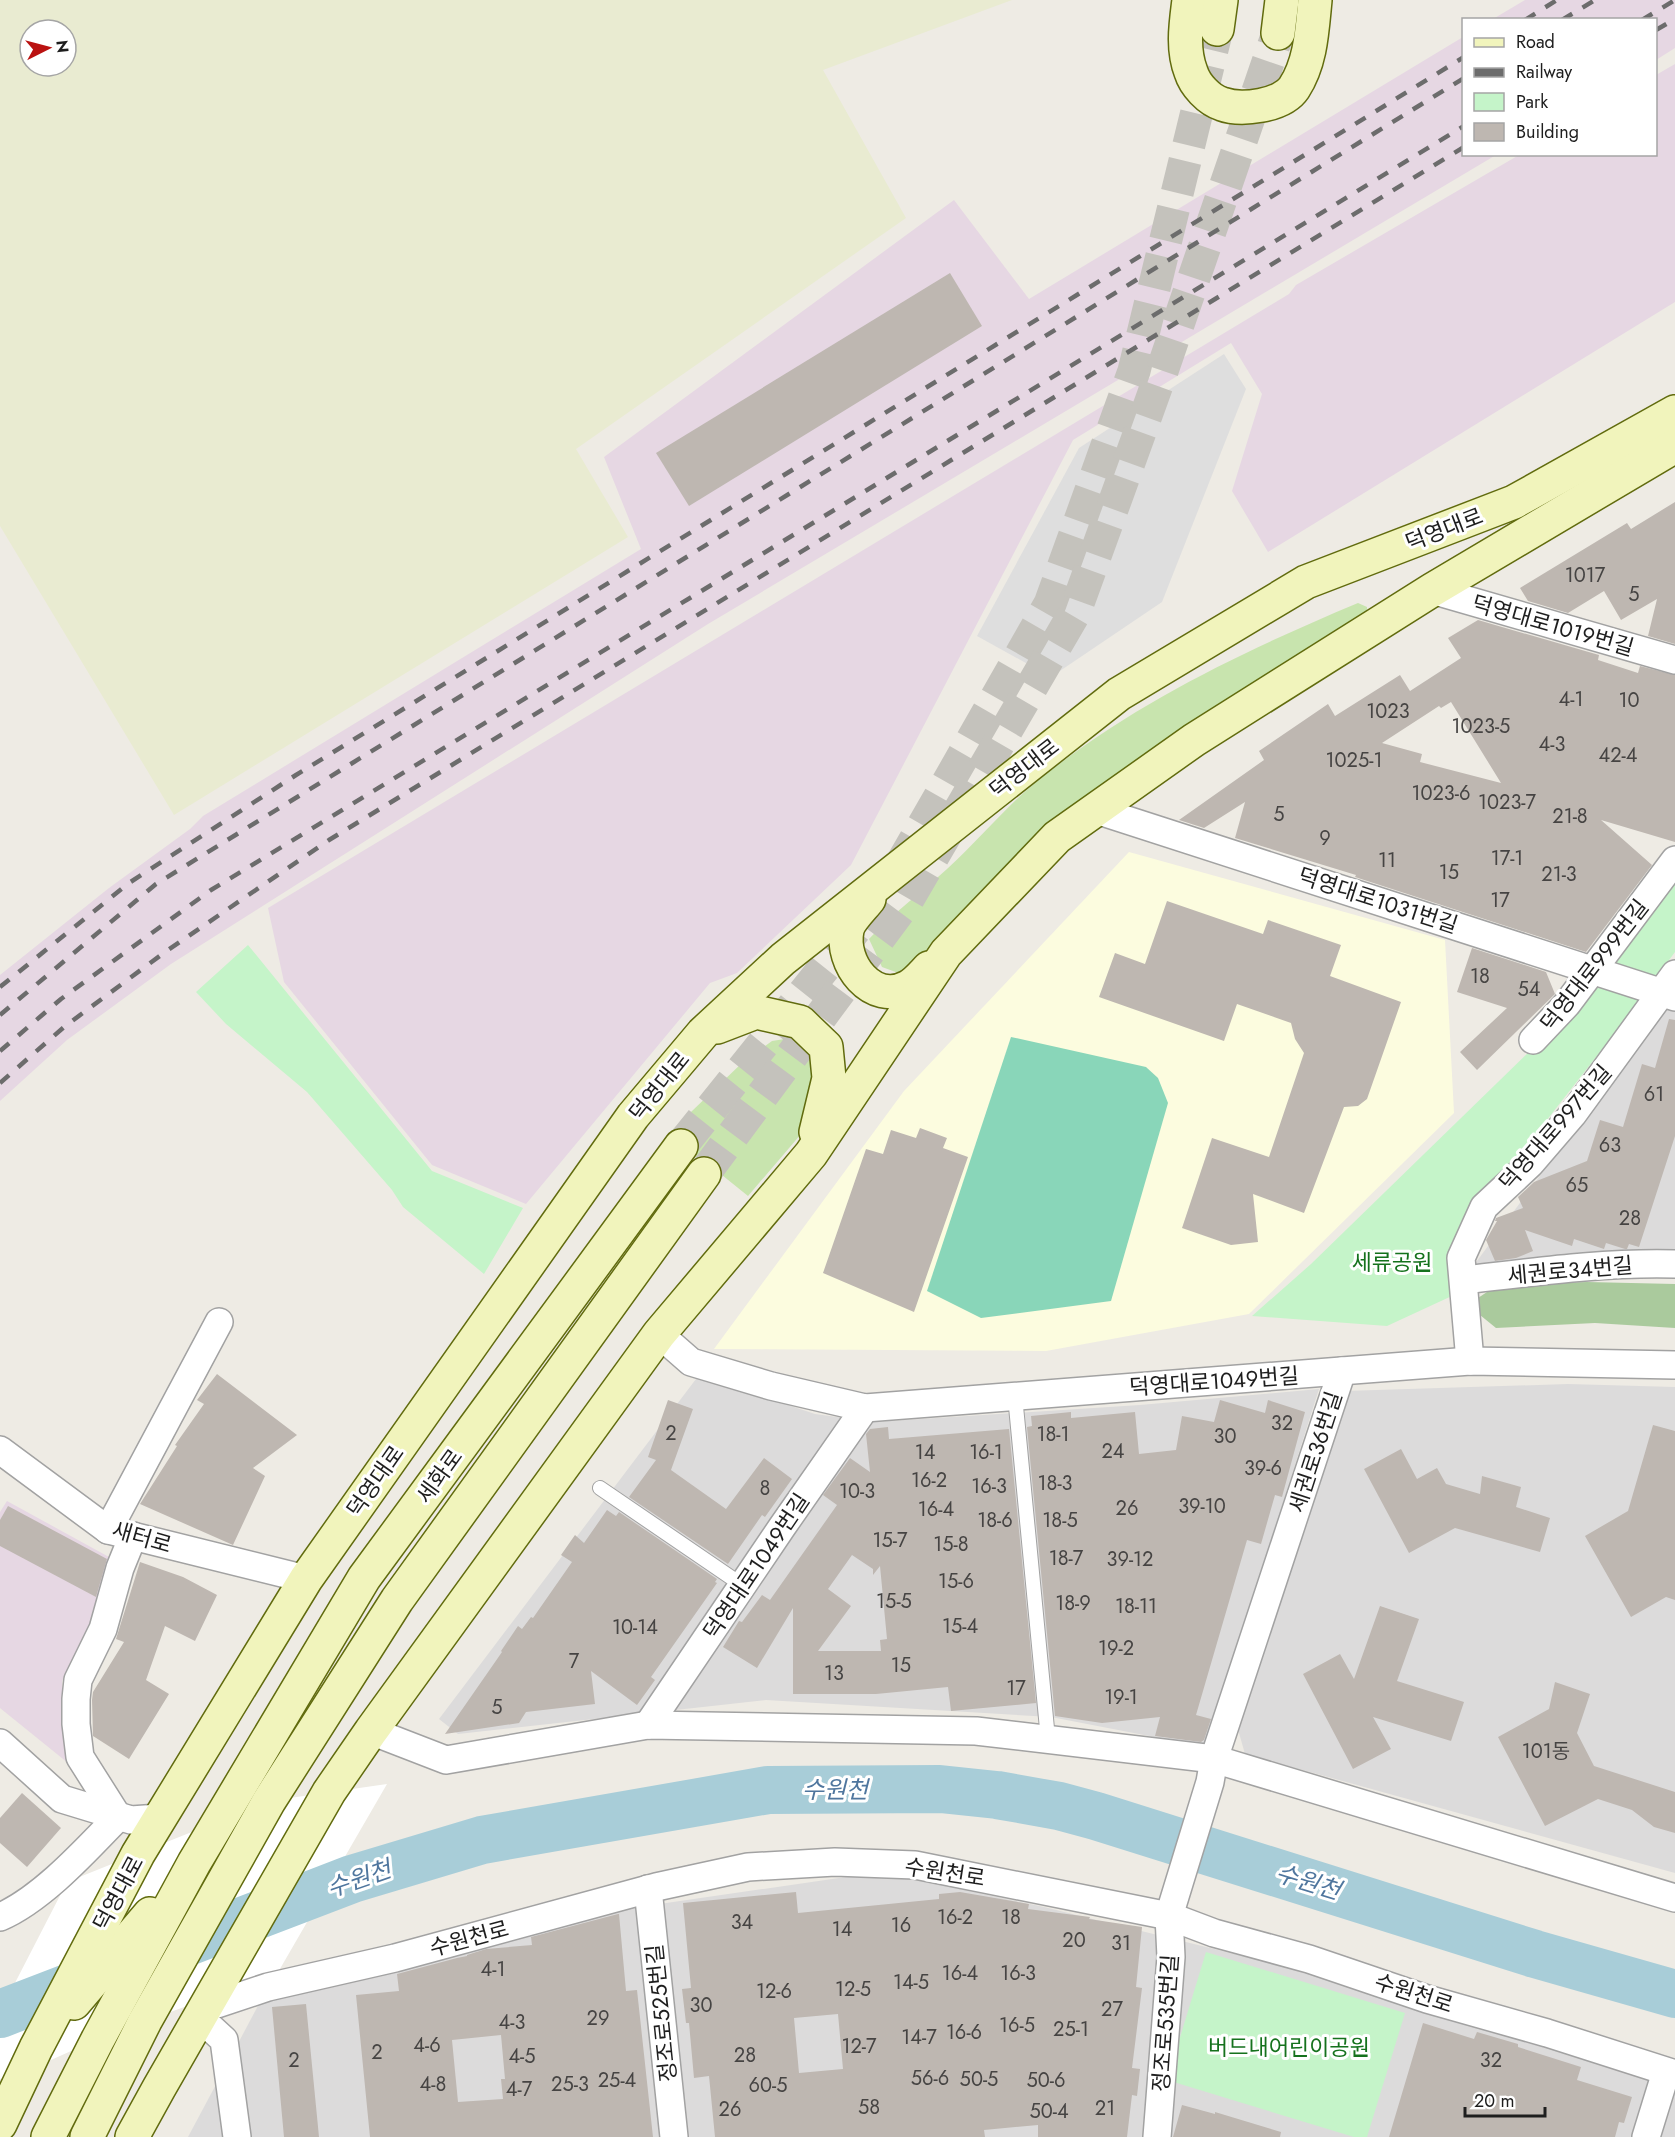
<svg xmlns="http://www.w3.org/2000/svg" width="1675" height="2137" font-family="Jost,'Noto Sans KR',sans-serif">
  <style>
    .residential { fill: #dcdbdb }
    .industrial { fill: #e6d7e3 }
    .education { fill: #fcfcdf }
    .farmland { fill: #e9ebd1; fill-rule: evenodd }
    .grass { fill: #c8e4ae }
    .forest { fill: #aaca9d }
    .park { fill: #c5f4c9 }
    .pitch { fill: #89d6b9 }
    .parking { fill: #dedede }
    .pier { fill: #fff }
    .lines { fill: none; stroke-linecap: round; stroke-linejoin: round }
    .river { stroke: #a8cdd8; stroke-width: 48 }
    .building { fill: #beb7b1; fill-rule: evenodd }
    .secondary-tunnel { stroke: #c4c2bc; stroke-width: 33; stroke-dasharray: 33 16; stroke-linecap: butt }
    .service-casing { stroke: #a2a2a2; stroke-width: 16 }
    .minor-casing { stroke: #a2a2a2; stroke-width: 30 }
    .secondary-casing { stroke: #616b0e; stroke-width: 36 }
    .service { stroke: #fff; stroke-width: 14 }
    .minor { stroke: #fff; stroke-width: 27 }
    .secondary { stroke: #f1f4bc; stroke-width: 33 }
    .rail { stroke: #6c6c6c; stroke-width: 4.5; stroke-dasharray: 12 12; stroke-linecap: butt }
    .labels { text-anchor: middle; stroke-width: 6; stroke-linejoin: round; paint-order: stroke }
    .number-label { font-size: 20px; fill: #464443 }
    .street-label { font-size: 22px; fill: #1e1e1e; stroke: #fff }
    .park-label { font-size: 22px; fill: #15721d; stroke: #fff }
    .water-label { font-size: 24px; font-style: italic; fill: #4f769e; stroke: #fff }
  </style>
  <rect width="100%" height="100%" fill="#eeebe4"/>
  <g class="residential">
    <polygon points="1675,993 1675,1249 1474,1265"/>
    <polygon points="699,1375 815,1414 874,1422 1140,1405 1319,1389 1206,1747 1051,1717 766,1700 458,1734 439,1719"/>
    <polygon points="1568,1384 1675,1387 1675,1873 1245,1754 1237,1726 1345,1391"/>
    <polygon points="880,1872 1044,1907 1275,1964 1675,2082 1675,2137 188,2137 259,2004 632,1908"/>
  </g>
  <g class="industrial">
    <polygon points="1525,0 1675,0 1675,48 1656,60 1656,20 1493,19"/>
    <polygon points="1463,37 1464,154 1496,155 708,624 171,964 67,1040 0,1101 0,975 109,888 190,829 203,816 641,549 604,457 954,200 1029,299"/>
    <polygon points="1675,64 1675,302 1268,552 1232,491 1262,394 1231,343 1073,440 851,865 737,973 710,983 526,1204 432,1165 284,982 268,908 1289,294 1296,285 1519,155 1656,154 1656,75"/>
    <polygon points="7,1501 109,1557 92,1625 62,1681 63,1715 73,1767 0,1708 0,1512"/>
  </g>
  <polygon class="education" points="1129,852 1445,940 1454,1113 1249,1314 1046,1351 714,1349 904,1091"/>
  <path class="farmland" d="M0 0H1012L823 70 906 218 576 449 628 537 174 815 0 526ZM30 30H66V66H30Z"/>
  <g class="grass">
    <path d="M1358 603 1367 607V616L943 942 901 974 882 967 869 939C893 913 921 893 947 869 979 840 1007 805 1041 778 1136 702 1246 650 1358 603Z"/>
    <polygon points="791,1038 807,1044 815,1055 813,1120 748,1196 717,1171 666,1136 744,1061 772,1041"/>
  </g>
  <polygon class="forest" points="1587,1282 1675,1284 1675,1328 1595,1323 1496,1328 1480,1315 1475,1300 1490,1290 1530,1284"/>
  <g class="park">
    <polygon points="1675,876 1675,952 1625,1020 1482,1203 1454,1295 1387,1326 1252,1316 1311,1264 1571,1011"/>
    <polygon points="248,945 432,1171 523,1208 484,1274 403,1207 392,1190 307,1092 226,1024 196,992"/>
    <polygon points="1206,1952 1405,2013 1367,2137 1354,2137 1167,2080"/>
  </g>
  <polygon class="pitch" points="1011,1037 1146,1067 1158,1078 1168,1103 1111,1301 981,1318 927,1291"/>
  <polygon class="parking" points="1224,354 1246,389 1162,602 1051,677 977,636 1079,448"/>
  <polygon class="pier" points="387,1784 277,1974 145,2021 98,2039 24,2072 0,2079 0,2012 67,1882 269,1801"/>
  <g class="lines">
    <polyline class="river" points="0,2014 352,1879 482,1840 768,1790 940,1789 997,1795 1059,1806 1096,1816 1535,1954 1675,1994"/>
  </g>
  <g class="building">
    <polygon points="950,273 982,326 689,506 656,453"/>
    <polygon points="1675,502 1675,644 1648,636 1657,599 1621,620 1604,591 1568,613 1528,601 1520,588 1627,523 1631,529"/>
    <path d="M1478 620 1599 655 1598 660 1638 673 1640 666 1675 675V842L1601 820 1652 865 1586 952 1355 877 1356 875 1235 838 1245 802 1204 828 1179 820 1264 760 1259 751 1328 704 1335 716 1400 675 1410 691 1461 658 1448 638ZM1451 702 1501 783 1420 762 1422 754 1382 743 1439 706 1441 708Z"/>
    <polygon points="1167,901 1263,934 1268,920 1341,945 1330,976 1401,1002 1367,1099 1358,1106 1344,1107 1304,1213 1253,1194 1258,1242 1231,1245 1182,1228 1212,1138 1269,1157 1304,1053 1295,1039 1291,1023 1237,1004 1224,1041 1099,997 1115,953 1145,964"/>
    <polygon points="1472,948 1546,972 1555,994 1477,1070 1460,1052 1507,1008 1457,992"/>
    <polygon points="1669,1019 1675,1020 1675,1136 1639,1247 1629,1244 1627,1249 1625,1249 1606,1243 1604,1249 1574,1239 1572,1246 1525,1230 1533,1251 1516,1258 1495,1261 1486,1240 1497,1221 1495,1221 1496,1218 1523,1208 1518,1197 1534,1182 1587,1161 1600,1120 1623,1127 1642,1064 1655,1068"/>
    <polygon points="920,1128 947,1138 943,1148 968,1157 914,1312 823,1273 866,1149 883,1154 891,1130 916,1138"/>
    <polygon points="217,1374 297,1435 253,1468 265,1476 233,1545 140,1504 177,1446 175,1445 204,1404 197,1400"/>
    <polygon points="668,1400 693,1409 671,1470 726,1509 764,1458 792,1479 765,1517 762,1515 728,1564 629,1497 656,1460 648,1457"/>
    <polygon points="1220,1400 1265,1413 1268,1400 1305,1412 1282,1497 1275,1495 1261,1544 1247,1540 1196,1715 1211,1719 1204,1740 1201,1742 1155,1736 1160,1717 1102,1723 1055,1716 1027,1427 1032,1426 1031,1416 1071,1412 1071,1418 1135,1412 1139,1454 1176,1450 1182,1416 1214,1422"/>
    <polygon points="1653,1425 1675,1431 1675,1600 1666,1597 1631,1617 1585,1536 1628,1511"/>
    <path d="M888 1427 889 1439 1009 1429 1036 1703 951 1711 948 1687 876 1694H793V1608L757 1668 723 1647 739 1621 742 1622 762 1595 770 1600 837 1505 823 1495 850 1458 870 1472 866 1434 870 1429ZM852 1555 873 1569V1575L880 1566 887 1639 880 1640 881 1651H818L851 1606 828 1589Z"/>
    <polygon points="1401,1449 1417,1479 1437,1468 1446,1484 1480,1494 1482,1476 1521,1487 1516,1507 1550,1518 1540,1552 1455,1528 1409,1553 1364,1469"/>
    <polygon points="8,1506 107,1559 96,1597 0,1546 0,1520"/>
    <polygon points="607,1510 616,1516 619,1512 717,1579 715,1582 717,1583 651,1677 655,1680 637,1705 591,1671 595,1704 526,1712 519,1723 445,1734 502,1652 501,1651 518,1626 522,1629 531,1617 533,1618 572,1562 561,1555 575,1535 584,1543"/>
    <polygon points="140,1562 183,1577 217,1595 195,1641 165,1626 146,1680 169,1694 129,1759 93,1736 92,1700 93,1692 124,1642 116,1639"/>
    <polygon points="1380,1606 1419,1619 1397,1681 1464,1702 1451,1741 1373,1717 1391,1749 1353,1769 1303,1674 1340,1654 1354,1679"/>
    <polygon points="1555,1682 1590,1694 1577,1733 1594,1766 1675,1792 1675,1833 1654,1827 1632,1810 1598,1799 1545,1826 1498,1737 1549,1709"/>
    <polygon points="22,1793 61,1828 27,1867 0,1843 0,1818"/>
    <path d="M796 1892 798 1913 939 1899V1894L960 1892 1029 1904 1028 1909 1090 1917 1089 1919 1142 1927 1136 1987 1142 1988 1132 2068 1140 2069 1137 2096 1132 2095 1127 2137H1038V2125L984 2130 985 2137H715L709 2076 694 2078 689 2023H686L682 1989 691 1988 683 1903ZM838 2014 843 2069 799 2073 794 2018Z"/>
    <path d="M618 1914H619L626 1991 637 1990 653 2137H370L356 1995 399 1991 397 1974 457 1958 467 1956V1955L486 1949 532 1945 531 1937ZM501 2035 505 2079H501L503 2099 458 2102 452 2040Z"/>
    <polygon points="306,2004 319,2137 284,2137 272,2007"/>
    <polygon points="1423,2023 1474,2039 1477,2032 1518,2044 1518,2047 1581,2067 1577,2080 1632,2097 1624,2123 1619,2122 1615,2137 1389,2137"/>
    <polygon points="1182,2105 1215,2114 1215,2112 1281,2132 1280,2137 1173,2137"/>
  </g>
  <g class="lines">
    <g class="secondary-tunnel">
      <polyline points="899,868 1050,604 1134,371 1217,29"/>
      <polyline points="681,1146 861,922"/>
      <polyline points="704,1174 908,899 1074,614 1162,371 1278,33"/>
    </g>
    <g class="service-casing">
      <g id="service">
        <polyline points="1015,1396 1048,1739"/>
        <polyline points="600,1488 742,1585"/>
      </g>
    </g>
    <g class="minor-casing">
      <g id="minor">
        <polyline points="1432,590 1675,660"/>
        <polyline points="1096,810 1675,997"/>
        <polyline points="1533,1040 1567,1004 1675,860"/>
        <path d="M1464 1280C1534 1272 1605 1262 1675 1264"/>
        <polyline points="659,1334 691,1362 771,1386 865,1408 1470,1361 1675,1365"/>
        <polyline points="1470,1361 1461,1258 1484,1207 1530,1164 1573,1114 1675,974"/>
        <polyline points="0,1450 108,1530 306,1579"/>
        <polyline points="108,1530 219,1322"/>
        <polyline points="648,1725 782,1527 865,1408"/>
        <polyline points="371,1731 446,1760 648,1725 976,1731 1214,1759 1675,1898"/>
        <polyline points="0,1743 62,1799 131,1820 159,1818"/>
        <polyline points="118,1817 80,1757 76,1724 76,1699 78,1680 103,1629 120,1568 133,1536"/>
        <polyline points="648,1889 674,2137"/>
        <path d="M0 1917C42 1899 86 1850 118 1817"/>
        <polyline points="205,2008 268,1987 395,1958 656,1887 748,1867 835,1862 915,1865 1169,1916 1214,1933 1309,1959 1427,1999 1547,2033 1675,2074"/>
        <polyline points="199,2017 224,2040 237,2137"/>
        <polyline points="1157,2137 1171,1957 1169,1916 1210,1782 1214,1759 1342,1371"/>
        <polyline points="1646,2137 1666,2072"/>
      </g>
    </g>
    <g class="secondary-casing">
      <g id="secondary">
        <path d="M1189 0C1186 24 1182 49 1191 72 1195 85 1209 100 1222 104 1241 111 1282 106 1294 88 1311 62 1312 30 1315 0"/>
        <polyline points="1217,29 1221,0"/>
        <polyline points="1278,33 1282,0"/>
        <path d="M869 899C863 907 849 920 847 930 840 963 872 1006 908 987 916 983 923 974 929 968"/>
        <polyline points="717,1027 756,1012 800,1022 826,1047 829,1078 816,1132"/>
        <polyline points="74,2003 150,1914"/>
        <polyline points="0,2124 36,2048 138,1854 306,1579 633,1116 703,1033 783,959 1119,694 1306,582 1514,502 1675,412"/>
        <polyline points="48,2137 98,2039 194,1863 364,1578 681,1146"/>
        <polyline points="87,2137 145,2021 269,1801 397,1600 704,1174"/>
        <polyline points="132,2137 159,2088 329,1792 371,1731 659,1334 811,1154 946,953 1057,837 1194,740 1432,590 1675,446"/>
      </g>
    </g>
    <use href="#service" class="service"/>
    <use href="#minor" class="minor"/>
    <use href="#secondary" class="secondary"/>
    <g class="rail">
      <polyline points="1525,20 1557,0"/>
      <polyline points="1562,20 1595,0"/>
      <polyline points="1642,20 1675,0"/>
      <polyline points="1656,30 1675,19"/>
      <polyline points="0,987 129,883 296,775 1464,57"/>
      <polyline points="0,1015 156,884 1464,78"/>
      <polyline points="0,1051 61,999 211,890 1464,126"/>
      <polyline points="0,1083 64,1027 165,952 329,840 1464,147"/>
    </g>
  </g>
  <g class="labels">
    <g class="number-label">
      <text x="1585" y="582">1017</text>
      <text x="1634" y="601">5</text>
      <text x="1571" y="706">4-1</text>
      <text x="1629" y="707">10</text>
      <text x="1388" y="718">1023</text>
      <text x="1481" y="733">1023-5</text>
      <text x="1552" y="751">4-3</text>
      <text x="1618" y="762">42-4</text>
      <text x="1354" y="767">1025-1</text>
      <text x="1441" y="800">1023-6</text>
      <text x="1507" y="809">1023-7</text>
      <text x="1279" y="821">5</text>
      <text x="1570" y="823">21-8</text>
      <text x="1325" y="845">9</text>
      <text x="1507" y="865">17-1</text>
      <text x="1387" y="867">11</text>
      <text x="1449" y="879">15</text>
      <text x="1559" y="881">21-3</text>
      <text x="1500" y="907">17</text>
      <text x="1480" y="983">18</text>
      <text x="1529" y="996">54</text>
      <text x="1654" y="1101">61</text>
      <text x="1610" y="1152">63</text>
      <text x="1577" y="1192">65</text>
      <text x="1630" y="1225">28</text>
      <text x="1282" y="1430">32</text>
      <text x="671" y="1440">2</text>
      <text x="1053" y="1441">18-1</text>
      <text x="1225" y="1443">30</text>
      <text x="1113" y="1458">24</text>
      <text x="925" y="1459">14</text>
      <text x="986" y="1459">16-1</text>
      <text x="1263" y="1475">39-6</text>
      <text x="929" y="1487">16-2</text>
      <text x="1055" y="1490">18-3</text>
      <text x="989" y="1493">16-3</text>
      <text x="765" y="1495">8</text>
      <text x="857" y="1498">10-3</text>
      <text x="1202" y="1513">39-10</text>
      <text x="1127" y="1515">26</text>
      <text x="936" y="1516">16-4</text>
      <text x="995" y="1527">18-6</text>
      <text x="1060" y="1527">18-5</text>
      <text x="890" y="1547">15-7</text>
      <text x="951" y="1551">15-8</text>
      <text x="1066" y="1565">18-7</text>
      <text x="1130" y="1566">39-12</text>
      <text x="956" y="1588">15-6</text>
      <text x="894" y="1608">15-5</text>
      <text x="1073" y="1610">18-9</text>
      <text x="1136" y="1613">18-11</text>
      <text x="960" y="1633">15-4</text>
      <text x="635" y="1634">10-14</text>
      <text x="1116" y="1655">19-2</text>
      <text x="574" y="1668">7</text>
      <text x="901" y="1672">15</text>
      <text x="834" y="1680">13</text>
      <text x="1016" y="1695">17</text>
      <text x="1121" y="1704">19-1</text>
      <text x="497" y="1714">5</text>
      <text x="1546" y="1758">101동</text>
      <text x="955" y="1924">16-2</text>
      <text x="1011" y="1924">18</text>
      <text x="742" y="1929">34</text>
      <text x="901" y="1932">16</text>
      <text x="842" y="1936">14</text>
      <text x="1074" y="1947">20</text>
      <text x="1121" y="1950">31</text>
      <text x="493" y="1976">4-1</text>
      <text x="960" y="1980">16-4</text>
      <text x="1018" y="1980">16-3</text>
      <text x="911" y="1989">14-5</text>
      <text x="853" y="1996">12-5</text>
      <text x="774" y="1998">12-6</text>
      <text x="701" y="2012">30</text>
      <text x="1112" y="2016">27</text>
      <text x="598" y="2025">29</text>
      <text x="512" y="2029">4-3</text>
      <text x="1017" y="2032">16-5</text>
      <text x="1071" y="2036">25-1</text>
      <text x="964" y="2039">16-6</text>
      <text x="919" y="2044">14-7</text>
      <text x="427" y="2052">4-6</text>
      <text x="859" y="2053">12-7</text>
      <text x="377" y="2059">2</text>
      <text x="745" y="2062">28</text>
      <text x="522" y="2063">4-5</text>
      <text x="294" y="2067">2</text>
      <text x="1491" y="2067">32</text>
      <text x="930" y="2085">56-6</text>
      <text x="979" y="2086">50-5</text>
      <text x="617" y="2087">25-4</text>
      <text x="1046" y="2087">50-6</text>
      <text x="433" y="2091">4-8</text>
      <text x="570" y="2091">25-3</text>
      <text x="768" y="2092">60-5</text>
      <text x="519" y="2096">4-7</text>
      <text x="869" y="2114">58</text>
      <text x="1105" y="2115">21</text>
      <text x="730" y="2116">26</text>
      <text x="1049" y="2118">50-4</text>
    </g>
    <g class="street-label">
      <text transform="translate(1444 529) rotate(-21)" y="8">덕영대로</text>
      <text transform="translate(1553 625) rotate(16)" y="8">덕영대로1019번길</text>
      <text transform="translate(1024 768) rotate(-38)" y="8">덕영대로</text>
      <text transform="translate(1378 900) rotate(18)" y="8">덕영대로1031번길</text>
      <text transform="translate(1594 965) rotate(-52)" y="8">덕영대로999번길</text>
      <text transform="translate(659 1086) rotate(-51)" y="8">덕영대로</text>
      <text transform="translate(1555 1127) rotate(-49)" y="8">덕영대로997번길</text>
      <text transform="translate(1570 1270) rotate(-5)" y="8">세권로34번길</text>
      <text transform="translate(1214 1381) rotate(-4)" y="8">덕영대로1049번길</text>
      <text transform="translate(1315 1452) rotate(-72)" y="8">세권로36번길</text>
      <text transform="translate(439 1476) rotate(-54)" y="8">세화로</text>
      <text transform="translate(375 1481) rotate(-55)" y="8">덕영대로</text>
      <text transform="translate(142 1537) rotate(16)" y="8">새터로</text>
      <text transform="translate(756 1566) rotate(-56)" y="8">덕영대로1049번길</text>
      <text transform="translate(945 1872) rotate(9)" y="8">수원천로</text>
      <text transform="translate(118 1893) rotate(-62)" y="8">덕영대로</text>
      <text transform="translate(469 1938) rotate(-15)" y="8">수원천로</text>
      <text transform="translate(1414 1993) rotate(18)" y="8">수원천로</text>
      <text transform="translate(661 2013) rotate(-96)" y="8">정조로525번길</text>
      <text transform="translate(1165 2023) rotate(-86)" y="8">정조로535번길</text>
    </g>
    <g class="park-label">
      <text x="1392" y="1270">세류공원</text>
      <text x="1289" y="2055">버드내어린이공원</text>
    </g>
    <g class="water-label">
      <text x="835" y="1798">수원천</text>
      <text transform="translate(359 1879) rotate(-19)" y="8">수원천</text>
      <text transform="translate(1308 1882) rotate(17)" y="8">수원천</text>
    </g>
  </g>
  <rect x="1462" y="18" width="195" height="138" fill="#ffffff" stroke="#a5a5a5" stroke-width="1.5"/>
  <rect x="1474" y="38" width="30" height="9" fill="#f1f4bc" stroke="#a5a5a5" stroke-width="1.5"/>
  <text x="1516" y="48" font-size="18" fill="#1e1e1e">Road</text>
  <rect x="1474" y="68" width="30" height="9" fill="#6c6c6c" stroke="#a5a5a5" stroke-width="1.5"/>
  <text x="1516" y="78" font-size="18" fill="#1e1e1e">Railway</text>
  <rect x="1474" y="93" width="30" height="18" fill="#c5f4c9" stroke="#a5a5a5" stroke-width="1.5"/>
  <text x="1516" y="108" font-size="18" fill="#1e1e1e">Park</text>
  <rect x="1474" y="123" width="30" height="18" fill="#beb7b1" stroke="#a5a5a5" stroke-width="1.5"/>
  <text x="1516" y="138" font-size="18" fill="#1e1e1e">Building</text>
  <g transform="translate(48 48) rotate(84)"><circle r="28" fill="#ffffff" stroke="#a5a5a5" stroke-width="1.5"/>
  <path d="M0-4.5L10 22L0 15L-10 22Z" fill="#ba1211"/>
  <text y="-9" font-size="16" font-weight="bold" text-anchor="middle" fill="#1e1e1e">N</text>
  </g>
  <path d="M1465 2107v9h80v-9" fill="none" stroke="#1e1e1e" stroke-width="3"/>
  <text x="1474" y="2107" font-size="18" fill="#1e1e1e" stroke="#ffffff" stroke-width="4.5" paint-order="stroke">20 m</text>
</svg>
